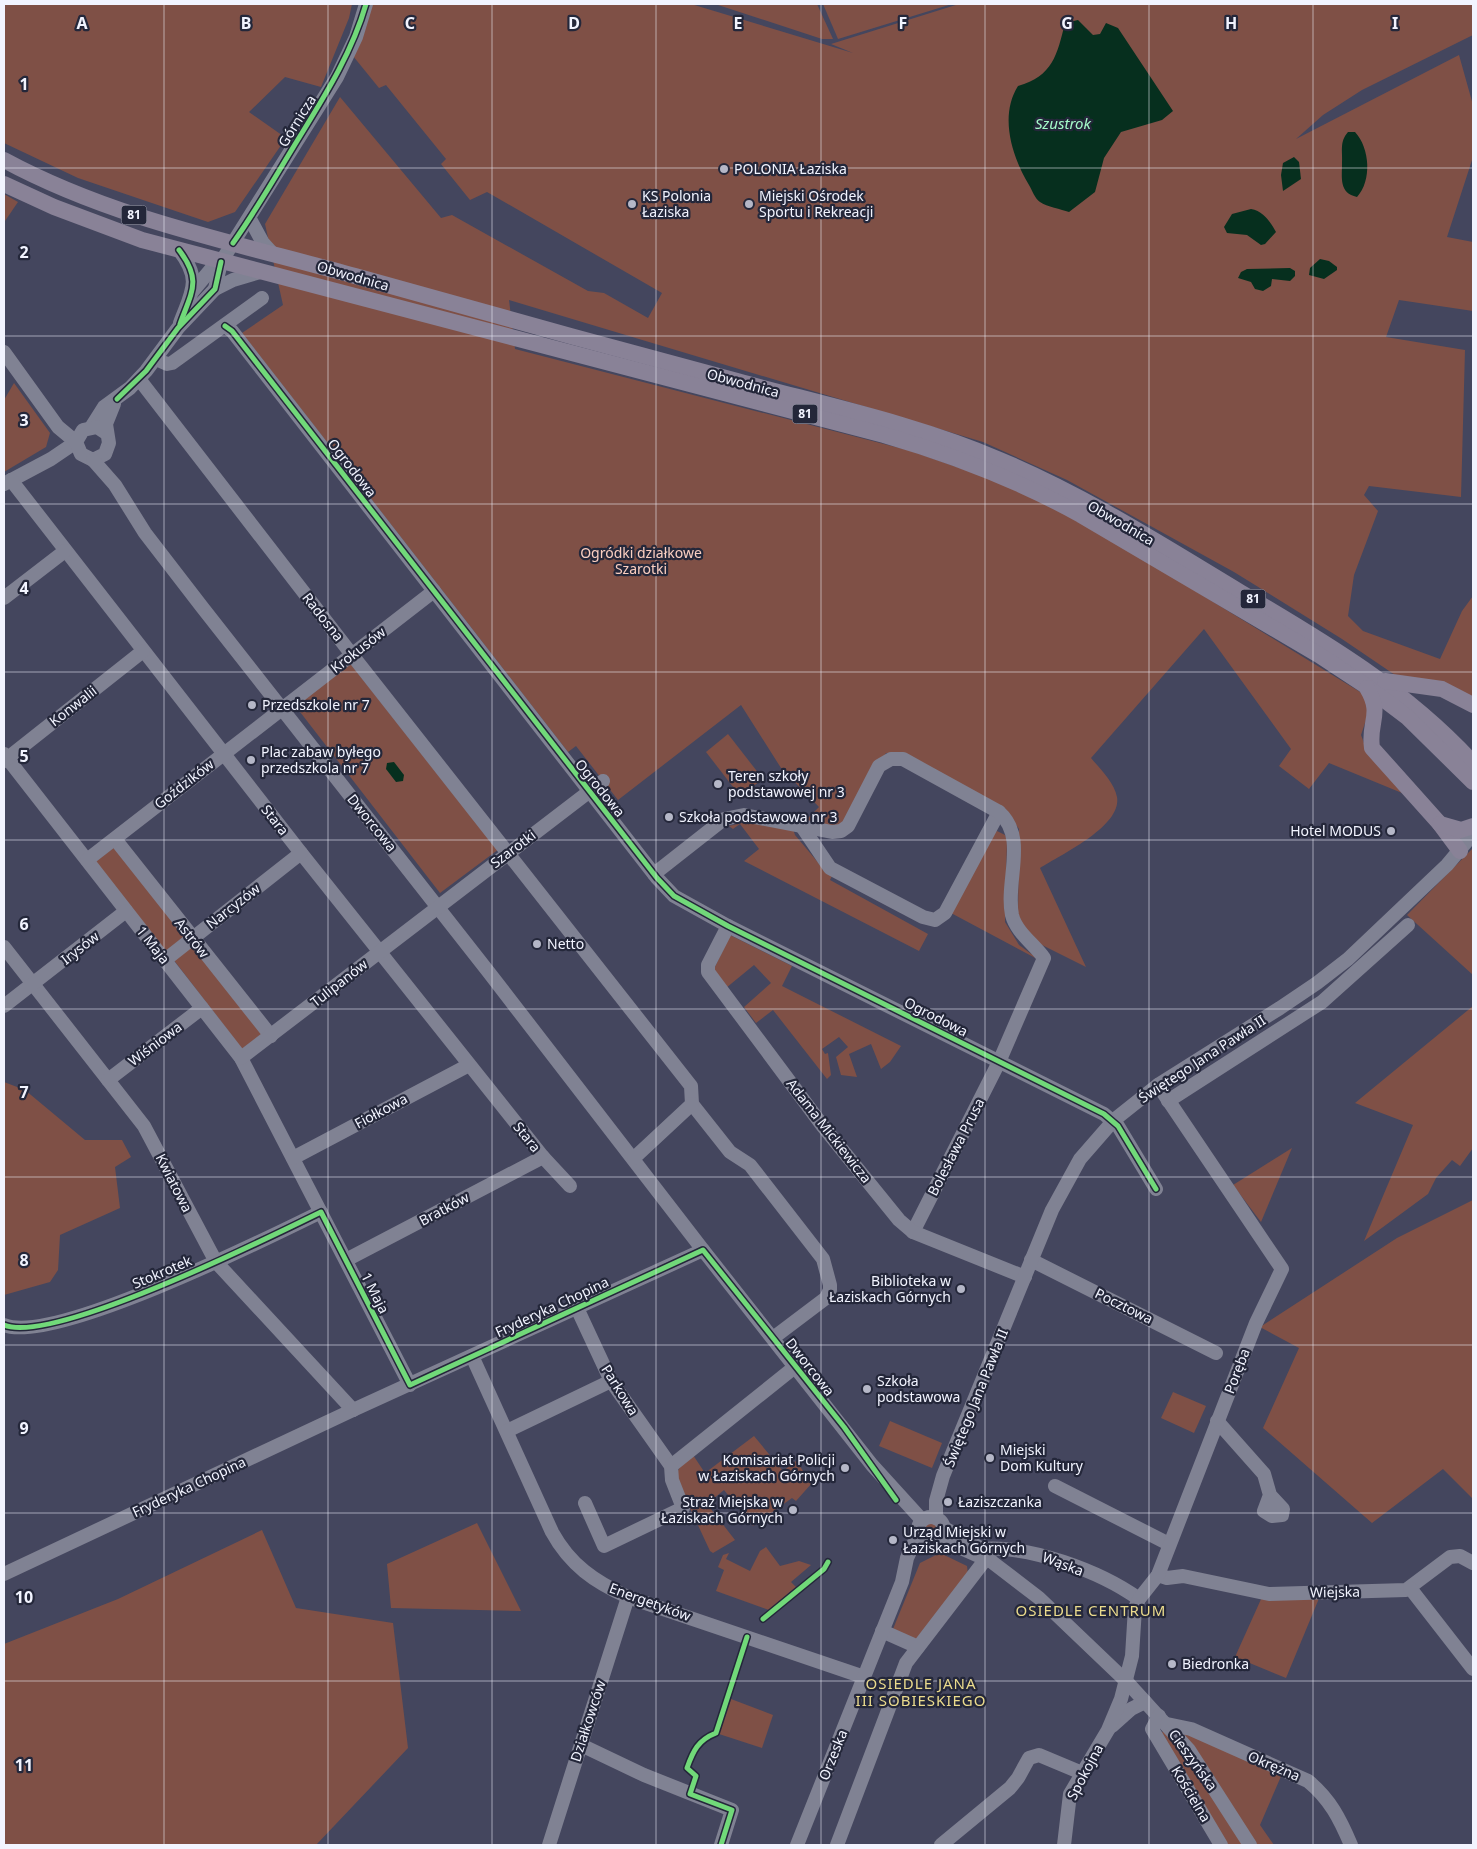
<svg xmlns="http://www.w3.org/2000/svg" width="1477" height="1849" font-family="'Noto Sans',sans-serif">
  <style>
    .green { fill: #7f5046 }
    .water { fill: #062f1e }
    .lines { fill: none; stroke-linecap: round; stroke-linejoin: round }
    .minor { stroke: #808293; stroke-width: 14 }
    .major { stroke: #898297; stroke-width: 16 }
    .cycleway-casing { stroke: #24273a; stroke-width: 8 }
    .cycleway { stroke: #71d979; stroke-width: 5 }
    .grid { fill: none; stroke: #f2f4ff; stroke-width: 1; stroke-opacity: 0.55 }
    .poi-dot { fill: #b5b7c7; stroke: #24273a; stroke-width: 2 }
    .labels { text-anchor: middle; stroke-width: 4.5; stroke-linejoin: round; paint-order: stroke }
    .shield { fill: #24273a; stroke: #b4b6c4; stroke-width: 1 }
    .shield-label { font-size: 12px; font-weight: bold; fill: #f2f4ff }
    .street-label { font-size: 14px; fill: #f2f4ff; stroke: #24273a }
    .poi-label { font-size: 14px; fill: #f2f4ff; stroke: #24273a; text-anchor: start }
    .park-label { font-size: 14px; fill: #fbcfc1; stroke: #24273a }
    .water-label { font-size: 15px; font-style: italic; fill: #a5fac9; stroke: #24273a }
    .neighbourhood-label { font-size: 15px; letter-spacing: 1px; fill: #ebdb8d; stroke: #24273a }
    .grid-label { font-size: 16px; text-anchor: middle; font-weight: bold; fill: #f2f4ff; stroke: #24273a; stroke-width: 4.5; stroke-linejoin: round; paint-order: stroke }
  </style>
  <rect width="100%" height="100%" fill="#44465e"/>
  <g class="green">
    <polygon points="4,4 352,4 349,18 321,87 285,77 249,112 286,138 235,212 208,222 78,178 4,143"/>
    <path d="M369 4H691L853 53 831 44 959 4H1473V35L1362 90 1323 115 1296 139 1459 55 1473 105V157L1447 237 1473 242V311L1399 300 1386 337 1465 350 1461 497 1369 486 1364 495 1378 511 1354 575 1348 616 1363 631 1440 659 1462 611 1473 596V698L1398 677 1342 639 1234 572 1067 480 983 442 509 300 515 349 911 451 1011 486 1109 538 1365 695 1368 714 1361 735 1367 751 1402 793 1329 763 1309 789 1279 766 1291 749 1204 629 1091 758C1100 769 1114 782 1117 797 1122 826 1062 854 1040 868L1086 967 1040 944 1024 928 1018 914 1019 829 1005 810 904 753H886L845 826 833 827 806 820 819 807 781 768 741 705 618 800 576 746 568 752 242 333 283 305 265 224 340 97 441 218 452 215 588 291 604 293 648 318 662 293 487 192 470 200 441 164 446 159 386 85 379 88 353 56Z"/>
    <polygon points="715,4 817,4 833,39 822,39"/>
    <polygon points="823,4 952,4 838,39"/>
    <polygon points="4,194 18,202 5,221 4,220"/>
    <polygon points="14,383 50,433 46,447 4,472 4,400"/>
    <polygon points="350,663 461,804 467,806 499,849 440,893 297,708 298,704"/>
    <polygon points="728,734 763,779 740,796 706,752"/>
    <polygon points="746,822 793,829 795,835 826,872 832,876 830,880 928,934 919,951 744,861 759,849 740,824 733,829 729,826"/>
    <polygon points="997,831 1005,835 1007,840 1005,922 1019,945 1041,961 951,913 991,834"/>
    <polygon points="116,846 185,936 165,952 95,862"/>
    <polygon points="1473,848 1473,975 1407,915"/>
    <polygon points="730,935 792,966 782,986 901,1046 890,1062 881,1069 871,1044 849,1054 857,1077 841,1075 836,1057 848,1047 839,1037 822,1049 825,1054 828,1053 831,1075 827,1079 773,1010 756,1023 744,1007 771,983 754,965 726,988 713,971"/>
    <polygon points="192,944 262,1034 242,1049 173,959"/>
    <polygon points="1473,1006 1473,1148 1460,1166 1452,1160 1436,1178 1428,1194 1364,1241 1413,1125 1355,1103"/>
    <polygon points="4,1082 25,1090 85,1140 122,1140 131,1157 115,1167 120,1208 60,1235 58,1270 50,1282 4,1295"/>
    <polygon points="1292,1148 1261,1222 1233,1185"/>
    <polygon points="1473,1200 1473,1499 1443,1469 1372,1523 1263,1428 1299,1348 1260,1327 1397,1238"/>
    <polygon points="1173,1392 1206,1406 1194,1433 1161,1418"/>
    <polygon points="890,1421 942,1443 932,1468 879,1446"/>
    <path d="M754 1436 783 1471 796 1461 812 1483 796 1501 792 1498 753 1526 724 1490 707 1504 735 1540 713 1553 710 1551 676 1478C678 1466 684 1462 693 1455L705 1473Z"/>
    <polygon points="477,1523 521,1611 391,1608 387,1564"/>
    <circle cx="931" cy="1531" r="8"/>
    <polygon points="262,1530 296,1608 393,1623 408,1748 316,1845 4,1845 4,1644 118,1599"/>
    <polygon points="766,1547 780,1566 799,1561 811,1565 791,1582 796,1587 769,1610 716,1591 724,1570 718,1567 723,1555 729,1553 726,1559 750,1571 760,1551"/>
    <polygon points="940,1553 967,1566 968,1575 918,1640 893,1629 920,1563"/>
    <polygon points="1320,1596 1286,1678 1235,1657 1262,1597"/>
    <polygon points="731,1699 773,1715 762,1748 719,1734"/>
    <polygon points="1164,1730 1191,1735 1282,1774 1260,1825 1274,1845 1221,1845 1161,1734"/>
  </g>
  <g class="water">
    <path d="M1078 20 1093 35 1100 34 1106 23 1118 28 1173 111 1162 120 1121 132 1104 158 1095 192 1069 212C1061 209 1047 207 1040 202 1035 199 1032 190 1029 185 1012 157 999 116 1018 86 1053 76 1057 55 1065 23Z"/>
    <path d="M1348 132H1355C1370 148 1372 181 1357 197 1339 193 1342 178 1342 164 1343 152 1339 142 1348 132Z"/>
    <polygon points="1294,157 1299,162 1301,179 1283,191 1281,175 1283,163"/>
    <path d="M1251 209C1263 211 1270 221 1276 232L1265 244 1261 245 1247 235 1227 233 1224 227 1232 214Z"/>
    <polygon points="1320,259 1329,261 1337,267 1337,270 1324,279 1309,275 1310,268"/>
    <polygon points="1290,268 1295,271 1295,276 1290,281 1272,279 1271,286 1263,291 1255,289 1251,282 1238,278 1241,272 1247,269"/>
    <polygon points="394,762 404,775 403,781 396,782 386,769 387,763"/>
  </g>
  <g class="lines">
    <g class="minor">
      <polyline points="250,219 263,243 273,254"/>
      <path d="M179 250C202 280 192 291 180 323"/>
      <polyline points="215,289 221,262 337,77 356,37 366,4"/>
      <polyline points="192,292 212,268 221,262"/>
      <polyline points="225,326 232,331 657,878 674,896 728,926 1104,1114 1118,1126 1156,1189"/>
      <polyline points="4,352 58,427 76,442 51,459 4,484"/>
      <polyline points="156,359 167,364 172,363 262,298"/>
      <polyline points="139,379 356,660 691,1086 692,1104 730,1152 750,1165 823,1259 830,1285 830,1290 826,1298 773,1338"/>
      <polyline points="92,426 104,407 130,388 146,371 178,328 215,289 233,280 260,272"/>
      <polyline points="106,433 97,427 83,430 76,442 81,454 93,460 105,454 109,443 106,424 114,404"/>
      <polyline points="93,460 115,485 145,533 202,607 487,970 703,1250 872,1465 922,1520"/>
      <polyline points="11,480 301,853 543,1157 570,1186"/>
      <polyline points="4,598 65,551"/>
      <polyline points="4,754 241,1058 410,1385"/>
      <polyline points="4,761 143,651"/>
      <polyline points="801,825 830,868 923,917 935,920 945,913 999,812"/>
      <polyline points="115,839 271,1036"/>
      <polyline points="87,860 434,591"/>
      <path d="M654 874 724 819 744 815 832 832 841 831 848 826 879 766 891 759H903L999 812C1028 838 1005 881 1012 915 1016 932 1034 944 1044 958L999 1062 913 1232"/>
      <polyline points="728,926 708,965 708,972 822,1125 899,1220 913,1232 1025,1277"/>
      <polyline points="4,947 144,1126 216,1262 353,1410"/>
      <polyline points="165,960 301,853"/>
      <polyline points="4,1006 126,911"/>
      <polyline points="241,1058 603,781"/>
      <polyline points="108,1080 202,1008"/>
      <polyline points="1168,1101 1322,1002 1408,925"/>
      <polyline points="293,1158 469,1065"/>
      <polyline points="634,1158 692,1104"/>
      <polyline points="346,1260 543,1157"/>
      <polyline points="1031,1260 1216,1353"/>
      <polyline points="577,1308 611,1381 671,1466 672,1480 683,1508 604,1546 585,1503"/>
      <path d="M4 1325C53 1345 268 1238 321 1212"/>
      <path d="M472 1356 552 1532C570 1565 595 1582 628 1597L864 1677"/>
      <polyline points="1217,1421 1264,1474 1270,1495 1264,1511 1272,1516 1282,1515 1283,1509 1270,1495"/>
      <polyline points="507,1431 611,1381"/>
      <polyline points="671,1466 796,1366"/>
      <polyline points="1055,1486 1169,1544"/>
      <circle cx="931" cy="1530" r="13"/>
      <polyline points="936,1518 936,1501 943,1476 1052,1210 1080,1159 1114,1120 1158,1085 1280,1008 1317,983 1348,959 1447,865 1473,834"/>
      <polyline points="944,1528 982,1549 992,1562 1039,1598 1127,1682 1189,1750 1250,1845"/>
      <polyline points="941,1539 988,1560"/>
      <path d="M982 1549C1029 1545 1100 1571 1139 1599"/>
      <polyline points="4,1574 353,1410 703,1250"/>
      <polyline points="1158,1575 1167,1578 1183,1576 1269,1594 1406,1590 1450,1557 1460,1556 1473,1563"/>
      <polyline points="1410,1588 1473,1669"/>
      <polyline points="882,1631 918,1647"/>
      <polyline points="1159,1716 1152,1729 1221,1845"/>
      <path d="M1167 1724 1191 1729 1308 1781C1330 1799 1340 1819 1351 1845"/>
      <polyline points="1112,1726 1131,1709 1145,1702"/>
      <polyline points="581,1745 644,1775 732,1810 721,1845"/>
      <polyline points="549,1845 628,1597"/>
      <polyline points="797,1845 872,1657 902,1582 907,1558 918,1534"/>
      <polyline points="837,1845 906,1663 985,1560"/>
      <polyline points="941,1845 1010,1788 1018,1778 1029,1758 1039,1755 1082,1773"/>
      <polyline points="1064,1845 1070,1794 1108,1730 1121,1699 1132,1656 1135,1608 1139,1599 1158,1575 1256,1323 1282,1269 1158,1085"/>
    </g>
    <g class="major">
      <path d="M4 160C113 219 236 243 355 276 483 312 609 347 737 381 825 405 916 424 1000 460 1084 495 1162 545 1240 592 1325 642 1406 690 1473 763"/>
      <path d="M4 184 54 207 142 240 884 435C953 455 1018 480 1081 515L1319 655 1366 686 1407 717 1473 782"/>
      <polyline points="1385,681 1442,689 1473,705"/>
      <path d="M1367 688C1383 715 1368 721 1372 748L1440 824 1460 851"/>
      <polyline points="1440,824 1461,830 1473,826"/>
    </g>
    <g class="cycleway-casing">
      <g id="cycleway">
        <path d="M233 243C255 212 274 179 294 146 322 100 351 56 366 4"/>
        <path d="M179 250C202 280 192 291 180 324"/>
        <polyline points="225,326 232,331 657,878 674,896 728,926 1104,1114 1118,1126 1156,1189"/>
        <polyline points="117,399 146,371 178,328 215,289 221,262"/>
        <path d="M4 1325C53 1345 268 1238 321 1212L410 1385 703 1250 844 1427 896 1500"/>
        <polyline points="763,1619 824,1569 828,1562"/>
        <path d="M721 1845 732 1810 690 1794 696 1776 687 1768C693 1751 698 1740 716 1733L747 1637"/>
      </g>
    </g>
    <use href="#cycleway" class="cycleway"/>
  </g>
  <path class="grid" d="M164 4V1845M328 4V1845M492 4V1845M656 4V1845M821 4V1845M985 4V1845M1149 4V1845M1313 4V1845M4 168H1473M4 336H1473M4 504H1473M4 672H1473M4 840H1473M4 1009H1473M4 1177H1473M4 1345H1473M4 1513H1473M4 1681H1473"/>
  <g class="poi-dot">
    <circle cx="724" cy="169" r="5"/>
    <circle cx="632" cy="204" r="5"/>
    <circle cx="749" cy="204" r="5"/>
    <circle cx="252" cy="705" r="5"/>
    <circle cx="251" cy="760" r="5"/>
    <circle cx="718" cy="784" r="5"/>
    <circle cx="669" cy="817" r="5"/>
    <circle cx="1391" cy="831" r="5"/>
    <circle cx="537" cy="944" r="5"/>
    <circle cx="961" cy="1289" r="5"/>
    <circle cx="867" cy="1389" r="5"/>
    <circle cx="990" cy="1458" r="5"/>
    <circle cx="845" cy="1468" r="5"/>
    <circle cx="948" cy="1502" r="5"/>
    <circle cx="793" cy="1510" r="5"/>
    <circle cx="893" cy="1540" r="5"/>
    <circle cx="1172" cy="1664" r="5"/>
  </g>
  <g class="labels">
    <g class="shield">
      <rect x="121.5" y="205.5" width="25" height="19" rx="4"/>
      <rect x="792.5" y="404.5" width="25" height="19" rx="4"/>
      <rect x="1240.5" y="589.5" width="25" height="19" rx="4"/>
    </g>
    <g class="shield-label">
      <text x="134" y="219">81</text>
      <text x="805" y="418">81</text>
      <text x="1253" y="603">81</text>
    </g>
    <g class="street-label">
      <text transform="translate(297 121) rotate(-58)" y="5">Górnicza</text>
      <text transform="translate(353 276) rotate(16)" y="5">Obwodnica</text>
      <text transform="translate(743 383) rotate(15)" y="5">Obwodnica</text>
      <text transform="translate(352 468) rotate(52)" y="5">Ogrodowa</text>
      <text transform="translate(1121 523) rotate(30)" y="5">Obwodnica</text>
      <text transform="translate(323 617) rotate(52)" y="5">Radosna</text>
      <text transform="translate(358 650) rotate(-38)" y="5">Krokusów</text>
      <text transform="translate(73 706) rotate(-38)" y="5">Konwalii</text>
      <text transform="translate(184 784) rotate(-38)" y="5">Goździków</text>
      <text transform="translate(600 788) rotate(51)" y="5">Ogrodowa</text>
      <text transform="translate(275 820) rotate(52)" y="5">Stara</text>
      <text transform="translate(372 823) rotate(51)" y="5">Dworcowa</text>
      <text transform="translate(513 849) rotate(-37)" y="5">Szarotki</text>
      <text transform="translate(233 906) rotate(-38)" y="5">Narcyzów</text>
      <text transform="translate(192 938) rotate(52)" y="5">Astrów</text>
      <text transform="translate(153 945) rotate(52)" y="5">1 Maja</text>
      <text transform="translate(80 948) rotate(-38)" y="5">Irysów</text>
      <text transform="translate(339 983) rotate(-38)" y="5">Tulipanów</text>
      <text transform="translate(936 1017) rotate(27)" y="5">Ogrodowa</text>
      <text transform="translate(155 1044) rotate(-37)" y="5">Wiśniowa</text>
      <text transform="translate(1202 1059) rotate(-33)" y="5">Świętego Jana Pawła II</text>
      <text transform="translate(381 1111) rotate(-28)" y="5">Fiołkowa</text>
      <text transform="translate(829 1131) rotate(52)" y="5">Adama Mickiewicza</text>
      <text transform="translate(527 1137) rotate(51)" y="5">Stara</text>
      <text transform="translate(956 1147) rotate(-63)" y="5">Bolesława Prusa</text>
      <text transform="translate(174 1183) rotate(63)" y="5">Kwiatowa</text>
      <text transform="translate(444 1209) rotate(-28)" y="5">Bratków</text>
      <text transform="translate(162 1272) rotate(-23)" y="5">Stokrotek</text>
      <text transform="translate(375 1293) rotate(63)" y="5">1 Maja</text>
      <text transform="translate(1124 1306) rotate(26)" y="5">Pocztowa</text>
      <text transform="translate(552 1307) rotate(-25)" y="5">Fryderyka Chopina</text>
      <text transform="translate(810 1367) rotate(52)" y="5">Dworcowa</text>
      <text transform="translate(1237 1371) rotate(-69)" y="5">Poręba</text>
      <text transform="translate(620 1390) rotate(58)" y="5">Parkowa</text>
      <text transform="translate(976 1398) rotate(-68)" y="5">Świętego Jana Pawła II</text>
      <text transform="translate(189 1487) rotate(-25)" y="5">Fryderyka Chopina</text>
      <text transform="translate(1063 1564) rotate(21)" y="5">Wąska</text>
      <text transform="translate(1335 1592) rotate(-1)" y="5">Wiejska</text>
      <text transform="translate(650 1602) rotate(20)" y="5">Energetyków</text>
      <text transform="translate(588 1721) rotate(-72)" y="5">Działkowców</text>
      <text transform="translate(833 1755) rotate(-68)" y="5">Orzeska</text>
      <text transform="translate(1193 1760) rotate(54)" y="5">Cieszyńska</text>
      <text transform="translate(1274 1766) rotate(23)" y="5">Okrężna</text>
      <text transform="translate(1085 1772) rotate(-62)" y="5">Spokojna</text>
      <text transform="translate(1191 1794) rotate(59)" y="5">Kościelna</text>
    </g>
    <g class="poi-label">
      <text x="734" y="174">POLONIA Łaziska</text>
      <text x="642" y="201">KS Polonia<tspan x="642" dy="16">Łaziska</tspan></text>
      <text x="759" y="201">Miejski Ośrodek<tspan x="759" dy="16">Sportu i Rekreacji</tspan></text>
      <text x="262" y="710">Przedszkole nr 7</text>
      <text x="261" y="757">Plac zabaw byłego<tspan x="261" dy="16">przedszkola nr 7</tspan></text>
      <text x="728" y="781">Teren szkoły<tspan x="728" dy="16">podstawowej nr 3</tspan></text>
      <text x="679" y="822">Szkoła podstawowa nr 3</text>
      <text x="1381" y="836" text-anchor="end">Hotel MODUS</text>
      <text x="547" y="949">Netto</text>
      <text x="951" y="1286" text-anchor="end">Biblioteka w<tspan x="951" dy="16">Łaziskach Górnych</tspan></text>
      <text x="877" y="1386">Szkoła<tspan x="877" dy="16">podstawowa</tspan></text>
      <text x="1000" y="1455">Miejski<tspan x="1000" dy="16">Dom Kultury</tspan></text>
      <text x="835" y="1465" text-anchor="end">Komisariat Policji<tspan x="835" dy="16">w Łaziskach Górnych</tspan></text>
      <text x="783" y="1507" text-anchor="end">Straż Miejska w<tspan x="783" dy="16">Łaziskach Górnych</tspan></text>
      <text x="958" y="1507">Łaziszczanka</text>
      <text x="903" y="1537">Urząd Miejski w<tspan x="903" dy="16">Łaziskach Górnych</tspan></text>
      <text x="1182" y="1669">Biedronka</text>
    </g>
    <g class="park-label">
      <text x="641" y="558">Ogródki działkowe<tspan x="641" dy="16">Szarotki</tspan></text>
    </g>
    <g class="water-label">
      <text x="1063" y="129">Szustrok</text>
    </g>
    <g class="neighbourhood-label">
      <text x="1091" y="1616">OSIEDLE CENTRUM</text>
      <text x="921" y="1689">OSIEDLE JANA<tspan x="921" dy="17">III SOBIESKIEGO</tspan></text>
    </g>
  </g>
  <g class="grid-label">
    <text x="82" y="29">A</text>
    <text x="246" y="29">B</text>
    <text x="410" y="29">C</text>
    <text x="574" y="29">D</text>
    <text x="738" y="29">E</text>
    <text x="903" y="29">F</text>
    <text x="1067" y="29">G</text>
    <text x="1231" y="29">H</text>
    <text x="1395" y="29">I</text>
    <text x="24" y="90">1</text>
    <text x="24" y="258">2</text>
    <text x="24" y="426">3</text>
    <text x="24" y="594">4</text>
    <text x="24" y="762">5</text>
    <text x="24" y="930">6</text>
    <text x="24" y="1098">7</text>
    <text x="24" y="1266">8</text>
    <text x="24" y="1434">9</text>
    <text x="24" y="1603">10</text>
    <text x="24" y="1771">11</text>
  </g>
  <rect width="1477" height="1849" fill="none" stroke="#f2f4ff" stroke-width="10"/>
</svg>
